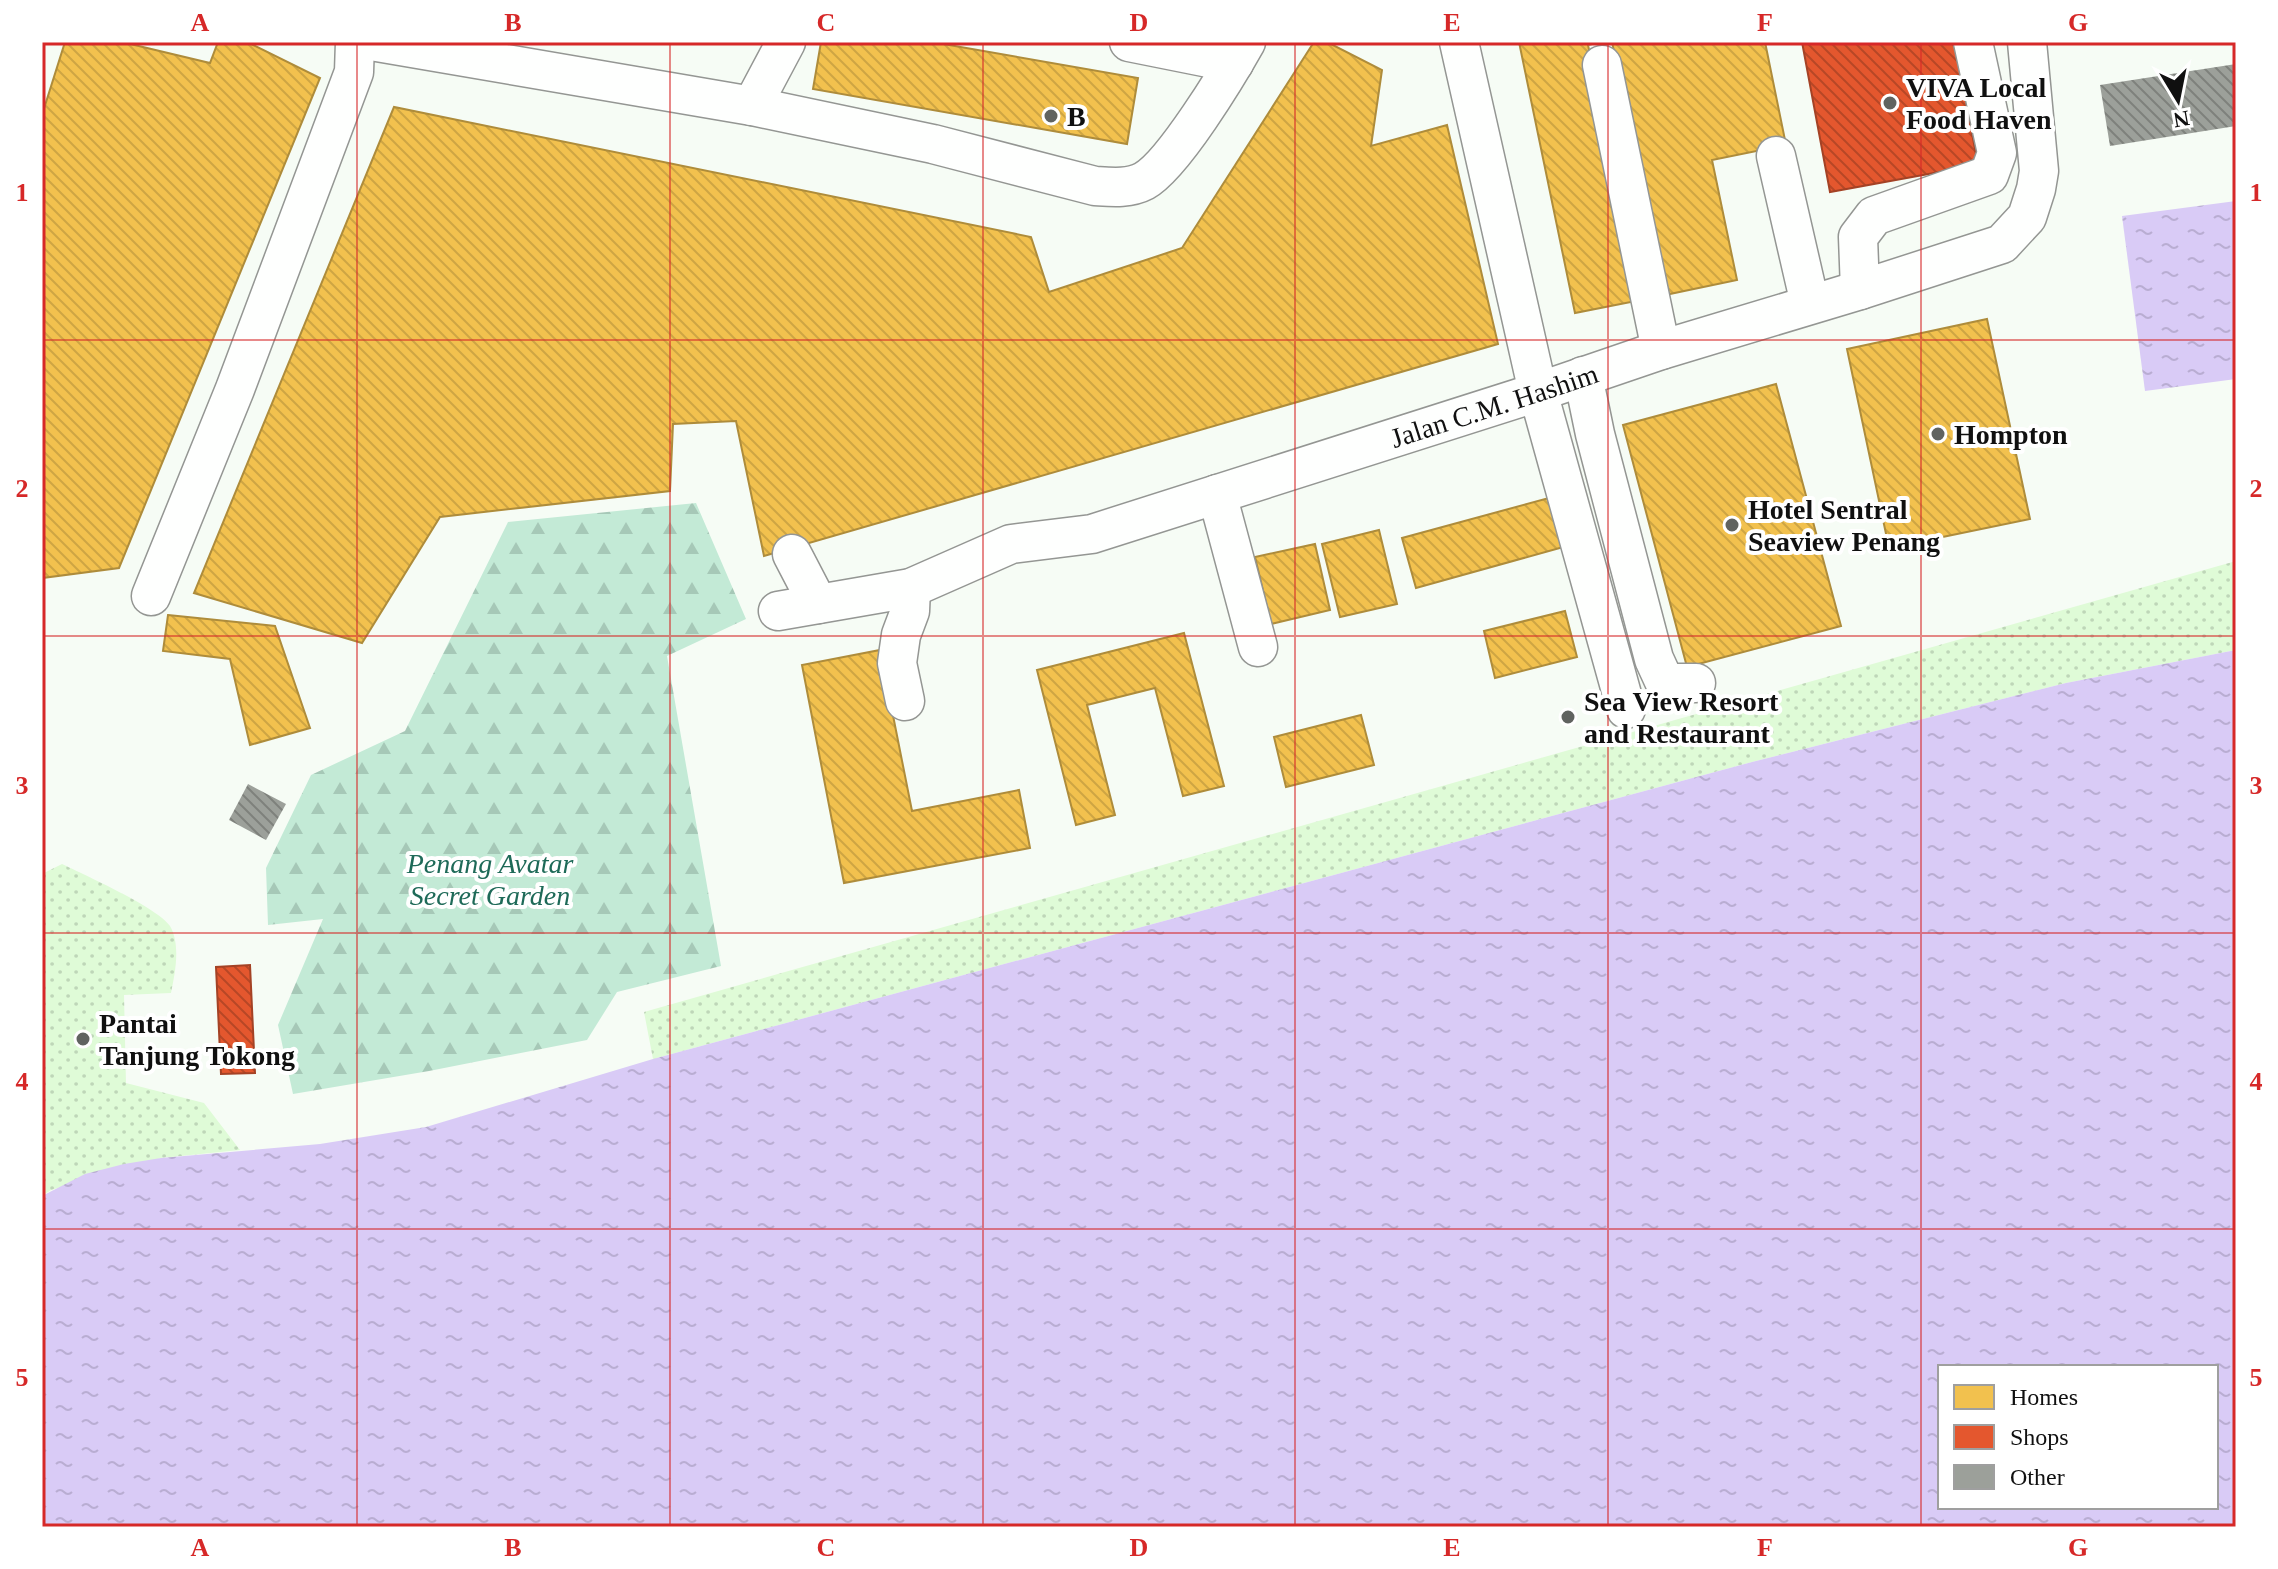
<svg xmlns="http://www.w3.org/2000/svg" width="2278" height="1569" font-family="Georgia,serif">
  <style>
    .forest { fill: url(#forest-firs) }
    .sand { fill: url(#sand-dots) }
    .water { fill: url(#water-ripples); fill-rule: evenodd }
    .homes { fill: url(#homes-back-hatch); stroke: #ae8c3b; stroke-width: 2 }
    .shops { fill: url(#shops-back-hatch); stroke: #a44225; stroke-width: 2 }
    .building { fill: url(#building-back-hatch) }
    .lines { fill: none; stroke-linecap: round; stroke-linejoin: round }
    .minor-casing { stroke: #949693; stroke-width: 41 }
    .minor { stroke: #fefffe; stroke-width: 38 }
    .grid { fill: none; stroke: #d62828; stroke-width: 2; stroke-opacity: 0.55 }
    .poi-dot { fill: #606360; stroke: #fff; stroke-width: 3 }
    .labels { text-anchor: middle; stroke-width: 8; stroke-linejoin: round; paint-order: stroke }
    .poi-label { font-size: 28px; font-weight: bold; fill: #101010; stroke: #fff; text-anchor: start }
    .street-label { font-size: 28px; fill: #101010; stroke: #fff }
    .park-label { font-size: 28px; font-style: italic; fill: #1e6a58; stroke: #fff }
    .neatline { fill: none; stroke: #d62828; stroke-width: 3 }
    .grid-label { font-size: 26px; text-anchor: middle; font-weight: bold; fill: #d62828 }
  </style>
  <defs>
    <pattern id="forest-firs" width="22" height="20" patternUnits="userSpaceOnUse" patternTransform="scale(2)"><rect width="22" height="20" fill="#c3ead6"/><path d="M5 1l3.5 6h-7zM16 11l3.5 6h-7z" fill="#a6c8b7"/></pattern>
    <pattern id="sand-dots" width="8" height="8" patternUnits="userSpaceOnUse" patternTransform="scale(2)"><rect width="8" height="8" fill="#dffbd7"/><path d="M2 2h.1M6 6h.1" fill="none" stroke="#bed6b8" stroke-width="1.8" stroke-linecap="round"/></pattern>
    <pattern id="water-ripples" width="26" height="14" patternUnits="userSpaceOnUse" patternTransform="scale(2)"><rect width="26" height="14" fill="#d9cbf6"/><path d="M2 4q2-2 4 0t4 0M15 11q2-2 4 0t4 0" fill="none" stroke="#b9add2"/></pattern>
    <pattern id="homes-back-hatch" width="6" height="6" patternUnits="userSpaceOnUse" patternTransform="scale(2)"><rect width="6" height="6" fill="#f2c14e"/><path d="M-1 5l2 2M0 0l6 6M5-1l2 2" fill="none" stroke="#cea543"/></pattern>
    <pattern id="shops-back-hatch" width="6" height="6" patternUnits="userSpaceOnUse" patternTransform="scale(2)"><rect width="6" height="6" fill="#e4572e"/><path d="M-1 5l2 2M0 0l6 6M5-1l2 2" fill="none" stroke="#b74726"/></pattern>
    <pattern id="building-back-hatch" width="6" height="6" patternUnits="userSpaceOnUse" patternTransform="scale(2)"><rect width="6" height="6" fill="#9ca09a"/><path d="M-1 5l2 2M0 0l6 6M5-1l2 2" fill="none" stroke="#7e817c"/></pattern>
  </defs>
  <rect width="100%" height="100%" fill="#f6fcf5"/>
  <polygon class="forest" points="696,503 746,619 667,656 721,966 617,992 587,1040 429,1071 293,1094 278,1025 323,919 268,925 266,868 311,775 405,731 508,522"/>
  <g class="sand">
    <polygon points="2236,561 2236,650 2066,683 1752,762 653,1059 644,1012"/>
    <path d="M62 864C85 875 158 908 170 926 181 945 175 973 171 993L124 995 126 1083 204 1103 240 1150 161 1158 51 1190 42 1196V874Z"/>
  </g>
  <g class="water">
    <polygon points="2236,201 2236,379 2145,391 2122,216"/>
    <path d="M2236 650V1527H42V1196L85 1174 124 1164 161 1158 320 1144 426 1127 653 1059 1752 762 2066 683ZM1940 1367H2216V1507H1940Z"/>
  </g>
  <g class="homes">
    <polygon points="65,42 122,42 210,63 218,42 247,42 320,78 119,568 42,578 42,115"/>
    <polygon points="821,42 932,42 1138,78 1127,144 813,89"/>
    <polygon points="1314,42 1327,42 1382,70 1371,146 1447,125 1498,344 764,556 736,421 673,424 670,491 440,517 362,643 194,593 394,107 1031,237 1049,292 1182,248"/>
    <polygon points="1519,42 1601,42 1588,45 1641,300 1575,313"/>
    <polygon points="1612,42 1765,42 1786,145 1712,160 1737,280 1665,295"/>
    <polygon points="1987,319 2030,519 1889,548 1847,349"/>
    <polygon points="1776,384 1841,626 1687,667 1623,425"/>
    <polygon points="1560,495 1574,544 1416,588 1402,538"/>
    <polygon points="1379,530 1397,604 1340,617 1322,544"/>
    <polygon points="1315,544 1330,610 1271,624 1255,557"/>
    <polygon points="1565,611 1577,657 1495,678 1484,631"/>
    <polygon points="168,615 275,626 310,728 250,745 230,659 163,651"/>
    <polygon points="1184,633 1224,786 1183,796 1155,688 1087,705 1115,815 1076,825 1037,670"/>
    <polygon points="880,650 912,811 1019,790 1030,848 844,883 802,665"/>
    <polygon points="1361,715 1374,765 1286,787 1274,737"/>
  </g>
  <g class="shops">
    <polygon points="1802,42 1955,42 1978,165 1830,192"/>
    <polygon points="250,965 255,1073 221,1074 216,967"/>
  </g>
  <g class="building">
    <polygon points="2236,64 2236,126 2110,146 2100,85"/>
    <polygon points="248,784 286,804 266,840 229,820"/>
  </g>
  <g class="lines">
    <g class="minor-casing">
      <g id="minor">
        <path d="M377 42 752 106 933 144 1095 186C1111 187 1129 189 1144 181 1173 165 1228 74 1246 42"/>
        <polyline points="1129,42 1234,63"/>
        <polyline points="1459,42 1538,392 1626,709"/>
        <polyline points="1602,65 1661,350"/>
        <polyline points="752,106 786,42"/>
        <polyline points="1776,156 1810,304"/>
        <polyline points="1860,290 1858,237 1874,216 1989,175 1997,153 1973,42"/>
        <polyline points="1583,376 1595,434 1654,659 1665,683 1696,683"/>
        <polyline points="1217,494 1258,647"/>
        <polyline points="792,554 818,604"/>
        <polyline points="151,596 235,389 354,72 355,42"/>
        <path id="s1" d="M778 611 911 588 1011 544 1092 534 1538 392 1661 350 1860 290 2002 244 2027 217 2036 189 2039 171 2027 42"/>
        <polyline points="905,701 897,663 901,635 910,611 911,588"/>
      </g>
    </g>
    <use href="#minor" class="minor"/>
  </g>
  <path class="grid" d="M357 42V1527M670 42V1527M983 42V1527M1295 42V1527M1608 42V1527M1921 42V1527M42 340H2236M42 636H2236M42 933H2236M42 1229H2236"/>
  <g class="poi-dot">
    <circle cx="1890" cy="103" r="8"/>
    <circle cx="1051" cy="116" r="8"/>
    <circle cx="1938" cy="434" r="8"/>
    <circle cx="1732" cy="525" r="8"/>
    <circle cx="1568" cy="717" r="8"/>
    <circle cx="83" cy="1039" r="8"/>
  </g>
  <g class="labels">
    <g class="poi-label">
      <text x="1906" y="97">VIVA Local<tspan x="1906" dy="32">Food Haven</tspan></text>
      <text x="1067" y="126">B</text>
      <text x="1954" y="444">Hompton</text>
      <text x="1748" y="519">Hotel Sentral<tspan x="1748" dy="32">Seaview Penang</tspan></text>
      <text x="1584" y="711">Sea View Resort<tspan x="1584" dy="32">and Restaurant</tspan></text>
      <text x="99" y="1033">Pantai<tspan x="99" dy="32">Tanjung Tokong</tspan></text>
    </g>
    <g class="street-label">
      <text dy="10" stroke="none"><textPath href="#s1" startOffset="748">Jalan C.M. Hashim</textPath></text>
    </g>
    <g class="park-label">
      <text x="490" y="873">Penang Avatar<tspan x="490" dy="32">Secret Garden</tspan></text>
    </g>
  </g>
  <rect width="2278" height="1569" fill="none" stroke="#ffffff" stroke-width="88"/>
  <rect x="1938" y="1365" width="280" height="144" fill="#ffffff" stroke="#9f9f9f" stroke-width="2"/>
  <rect x="1954" y="1385" width="40" height="24" fill="#f2c14e" stroke="#9f9f9f" stroke-width="2"/>
  <text x="2010" y="1405" font-size="24" fill="#101010">Homes</text>
  <rect x="1954" y="1425" width="40" height="24" fill="#e4572e" stroke="#9f9f9f" stroke-width="2"/>
  <text x="2010" y="1445" font-size="24" fill="#101010">Shops</text>
  <rect x="1954" y="1465" width="40" height="24" fill="#9ca09a" stroke="#9f9f9f" stroke-width="2"/>
  <text x="2010" y="1485" font-size="24" fill="#101010">Other</text>
  <g transform="translate(2178 100) rotate(170)" stroke="#ffffff" stroke-width="6" paint-order="stroke">
  <path d="M0-6L14 30L0 20L-14 30Z" fill="#101010"/>
  <text y="-12" font-size="22" font-weight="bold" text-anchor="middle" fill="#101010">N</text>
  </g>
  <rect x="44" y="44" width="2190" height="1481" class="neatline"/>
  <g class="grid-label">
    <text x="200" y="31">A</text>
    <text x="513" y="31">B</text>
    <text x="826" y="31">C</text>
    <text x="1139" y="31">D</text>
    <text x="1452" y="31">E</text>
    <text x="1765" y="31">F</text>
    <text x="2078" y="31">G</text>
    <text x="22" y="201">1</text>
    <text x="2256" y="201">1</text>
    <text x="22" y="497">2</text>
    <text x="2256" y="497">2</text>
    <text x="22" y="794">3</text>
    <text x="2256" y="794">3</text>
    <text x="22" y="1090">4</text>
    <text x="2256" y="1090">4</text>
    <text x="22" y="1386">5</text>
    <text x="2256" y="1386">5</text>
    <text x="200" y="1556">A</text>
    <text x="513" y="1556">B</text>
    <text x="826" y="1556">C</text>
    <text x="1139" y="1556">D</text>
    <text x="1452" y="1556">E</text>
    <text x="1765" y="1556">F</text>
    <text x="2078" y="1556">G</text>
  </g>
</svg>
